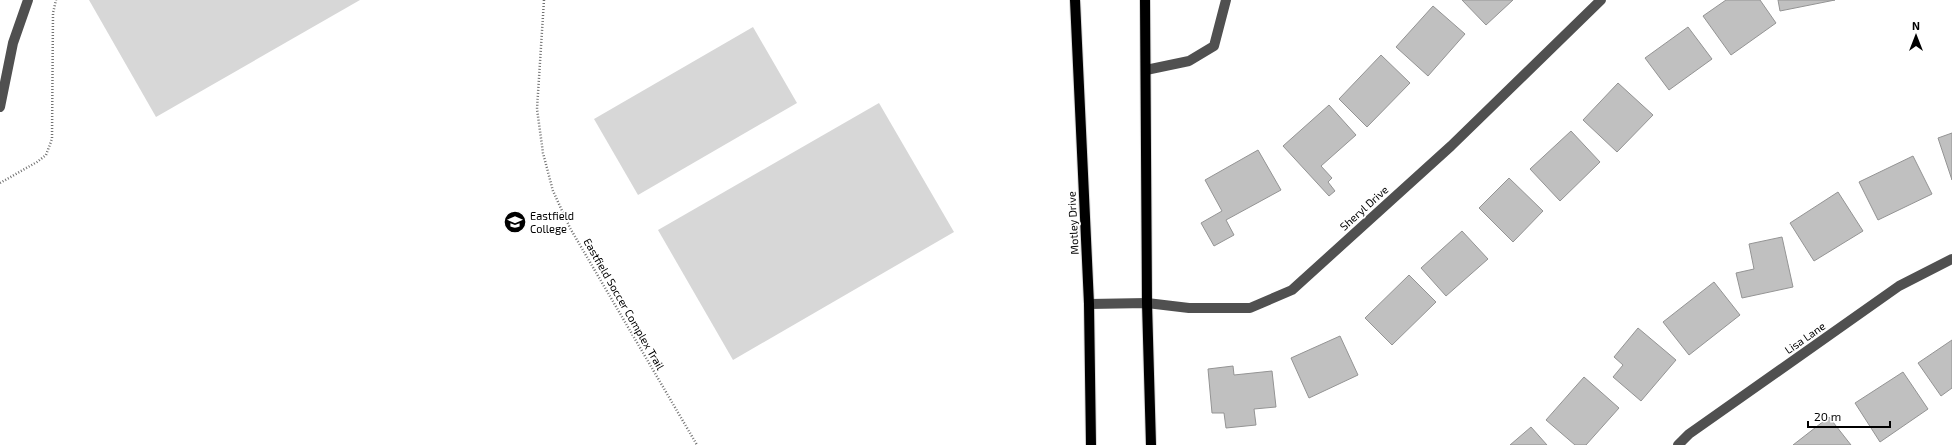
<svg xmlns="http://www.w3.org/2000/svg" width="1952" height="445" font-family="'Exo 2',sans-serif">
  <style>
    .green { fill: #d7d7d7 }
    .building { fill: #c0c0c0; stroke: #949494 }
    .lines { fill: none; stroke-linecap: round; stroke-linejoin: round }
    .major-casing { stroke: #dbdbdb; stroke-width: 12 }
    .path { stroke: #727272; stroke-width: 2.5; stroke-dasharray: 1 2; stroke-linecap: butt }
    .minor { stroke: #505050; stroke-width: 10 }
    .major { stroke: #000; stroke-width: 10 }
    .labels { text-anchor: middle; stroke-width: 3.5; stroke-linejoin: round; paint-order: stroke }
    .street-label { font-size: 11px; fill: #000; stroke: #fff }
    .poi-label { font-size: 11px; fill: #000; stroke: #fff; text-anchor: start }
  </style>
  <rect width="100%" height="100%" fill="#fff"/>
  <g class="green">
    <polygon points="89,0 360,0 156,117"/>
    <polygon points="753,27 797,103 638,195 594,119"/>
    <polygon points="879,103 954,232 733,360 658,230"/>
  </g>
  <g class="building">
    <polygon points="1462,0 1513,0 1486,25"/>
    <polygon points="1726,0 1760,0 1776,23 1731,55 1703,16"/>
    <polygon points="1778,0 1835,0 1780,11"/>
    <polygon points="1433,6 1465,34 1428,76 1396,47"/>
    <polygon points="1688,27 1712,59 1669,90 1645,58"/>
    <polygon points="1381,55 1410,83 1367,127 1339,99"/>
    <polygon points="1618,83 1653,115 1617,152 1583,120"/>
    <polygon points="1329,105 1356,135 1321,166 1332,178 1328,182 1335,191 1329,196 1283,146"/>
    <polygon points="1571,131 1600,162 1560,201 1530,169"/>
    <polygon points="1952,133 1952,180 1938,138"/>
    <polygon points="1258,150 1281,190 1226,220 1234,235 1214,246 1201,223 1222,211 1205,180"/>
    <polygon points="1913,156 1932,194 1878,220 1859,182"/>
    <polygon points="1509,178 1543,211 1513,242 1479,208"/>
    <polygon points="1838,192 1863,231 1814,261 1790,223"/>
    <polygon points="1462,231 1488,259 1446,296 1421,268"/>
    <polygon points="1782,237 1793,287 1742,298 1736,273 1754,269 1749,244"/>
    <polygon points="1409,275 1436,302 1392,345 1365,318"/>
    <polygon points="1714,282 1740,315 1689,355 1663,322"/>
    <polygon points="1638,328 1676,360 1641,401 1613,377 1623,365 1614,357"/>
    <polygon points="1340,336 1358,375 1309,398 1291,358"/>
    <polygon points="1952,340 1952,388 1941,396 1918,363"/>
    <polygon points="1233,366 1234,375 1272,371 1276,407 1254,409 1256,425 1226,428 1224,413 1212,413 1208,369"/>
    <polygon points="1903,372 1928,409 1880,442 1855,403"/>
    <polygon points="1584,377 1619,408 1586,445 1575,445 1546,420"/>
    <polygon points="1829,417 1851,445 1793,445"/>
    <polygon points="1531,427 1547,445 1510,445"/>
  </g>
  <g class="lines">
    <g class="major-casing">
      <g id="major">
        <polyline points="1075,0 1089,304 1091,445"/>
        <polyline points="1145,0 1147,303 1151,445"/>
      </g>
    </g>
    <g class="path">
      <polyline points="544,0 537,109 543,153 553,191 570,228 697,445"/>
      <polyline points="0,183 37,162 46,155 52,139 53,13 56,0"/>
    </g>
    <g class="minor">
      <polyline points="1146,70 1189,61 1214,46 1226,0"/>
      <polyline points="0,107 13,43 28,0"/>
      <polyline points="1089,304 1147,303 1189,308 1250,308 1292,290 1451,146 1601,0"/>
      <polyline points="1678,445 1689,434 1899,286 1952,259"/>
    </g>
    <use href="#major" class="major"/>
  </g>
  <defs>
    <g id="university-disc" transform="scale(1.15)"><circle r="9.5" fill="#000" stroke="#fff"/><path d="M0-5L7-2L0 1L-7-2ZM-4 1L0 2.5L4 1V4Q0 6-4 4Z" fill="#fff"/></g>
  </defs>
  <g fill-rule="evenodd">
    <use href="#university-disc" x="515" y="222"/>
  </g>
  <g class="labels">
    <g class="street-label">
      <text transform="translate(1364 208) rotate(-42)" y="4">Sheryl Drive</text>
      <text transform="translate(1073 223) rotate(-93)" y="4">Motley Drive</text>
      <text transform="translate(624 304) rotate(60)" y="4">Eastfield Soccer Complex Trail</text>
      <text transform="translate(1805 338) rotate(-35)" y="4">Lisa Lane</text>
    </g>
    <g class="poi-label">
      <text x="530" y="220">Eastfield<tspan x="530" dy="13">College</tspan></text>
    </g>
  </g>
  <g transform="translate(1916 36)" stroke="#ffffff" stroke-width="3" paint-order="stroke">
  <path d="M0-3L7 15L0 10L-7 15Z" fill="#000000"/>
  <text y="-6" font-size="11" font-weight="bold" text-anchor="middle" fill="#000000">N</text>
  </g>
  <path d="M1808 421v6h82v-6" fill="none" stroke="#000000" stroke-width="2"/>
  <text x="1814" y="421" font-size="12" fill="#000000" stroke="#ffffff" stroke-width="3" paint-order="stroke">20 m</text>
</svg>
